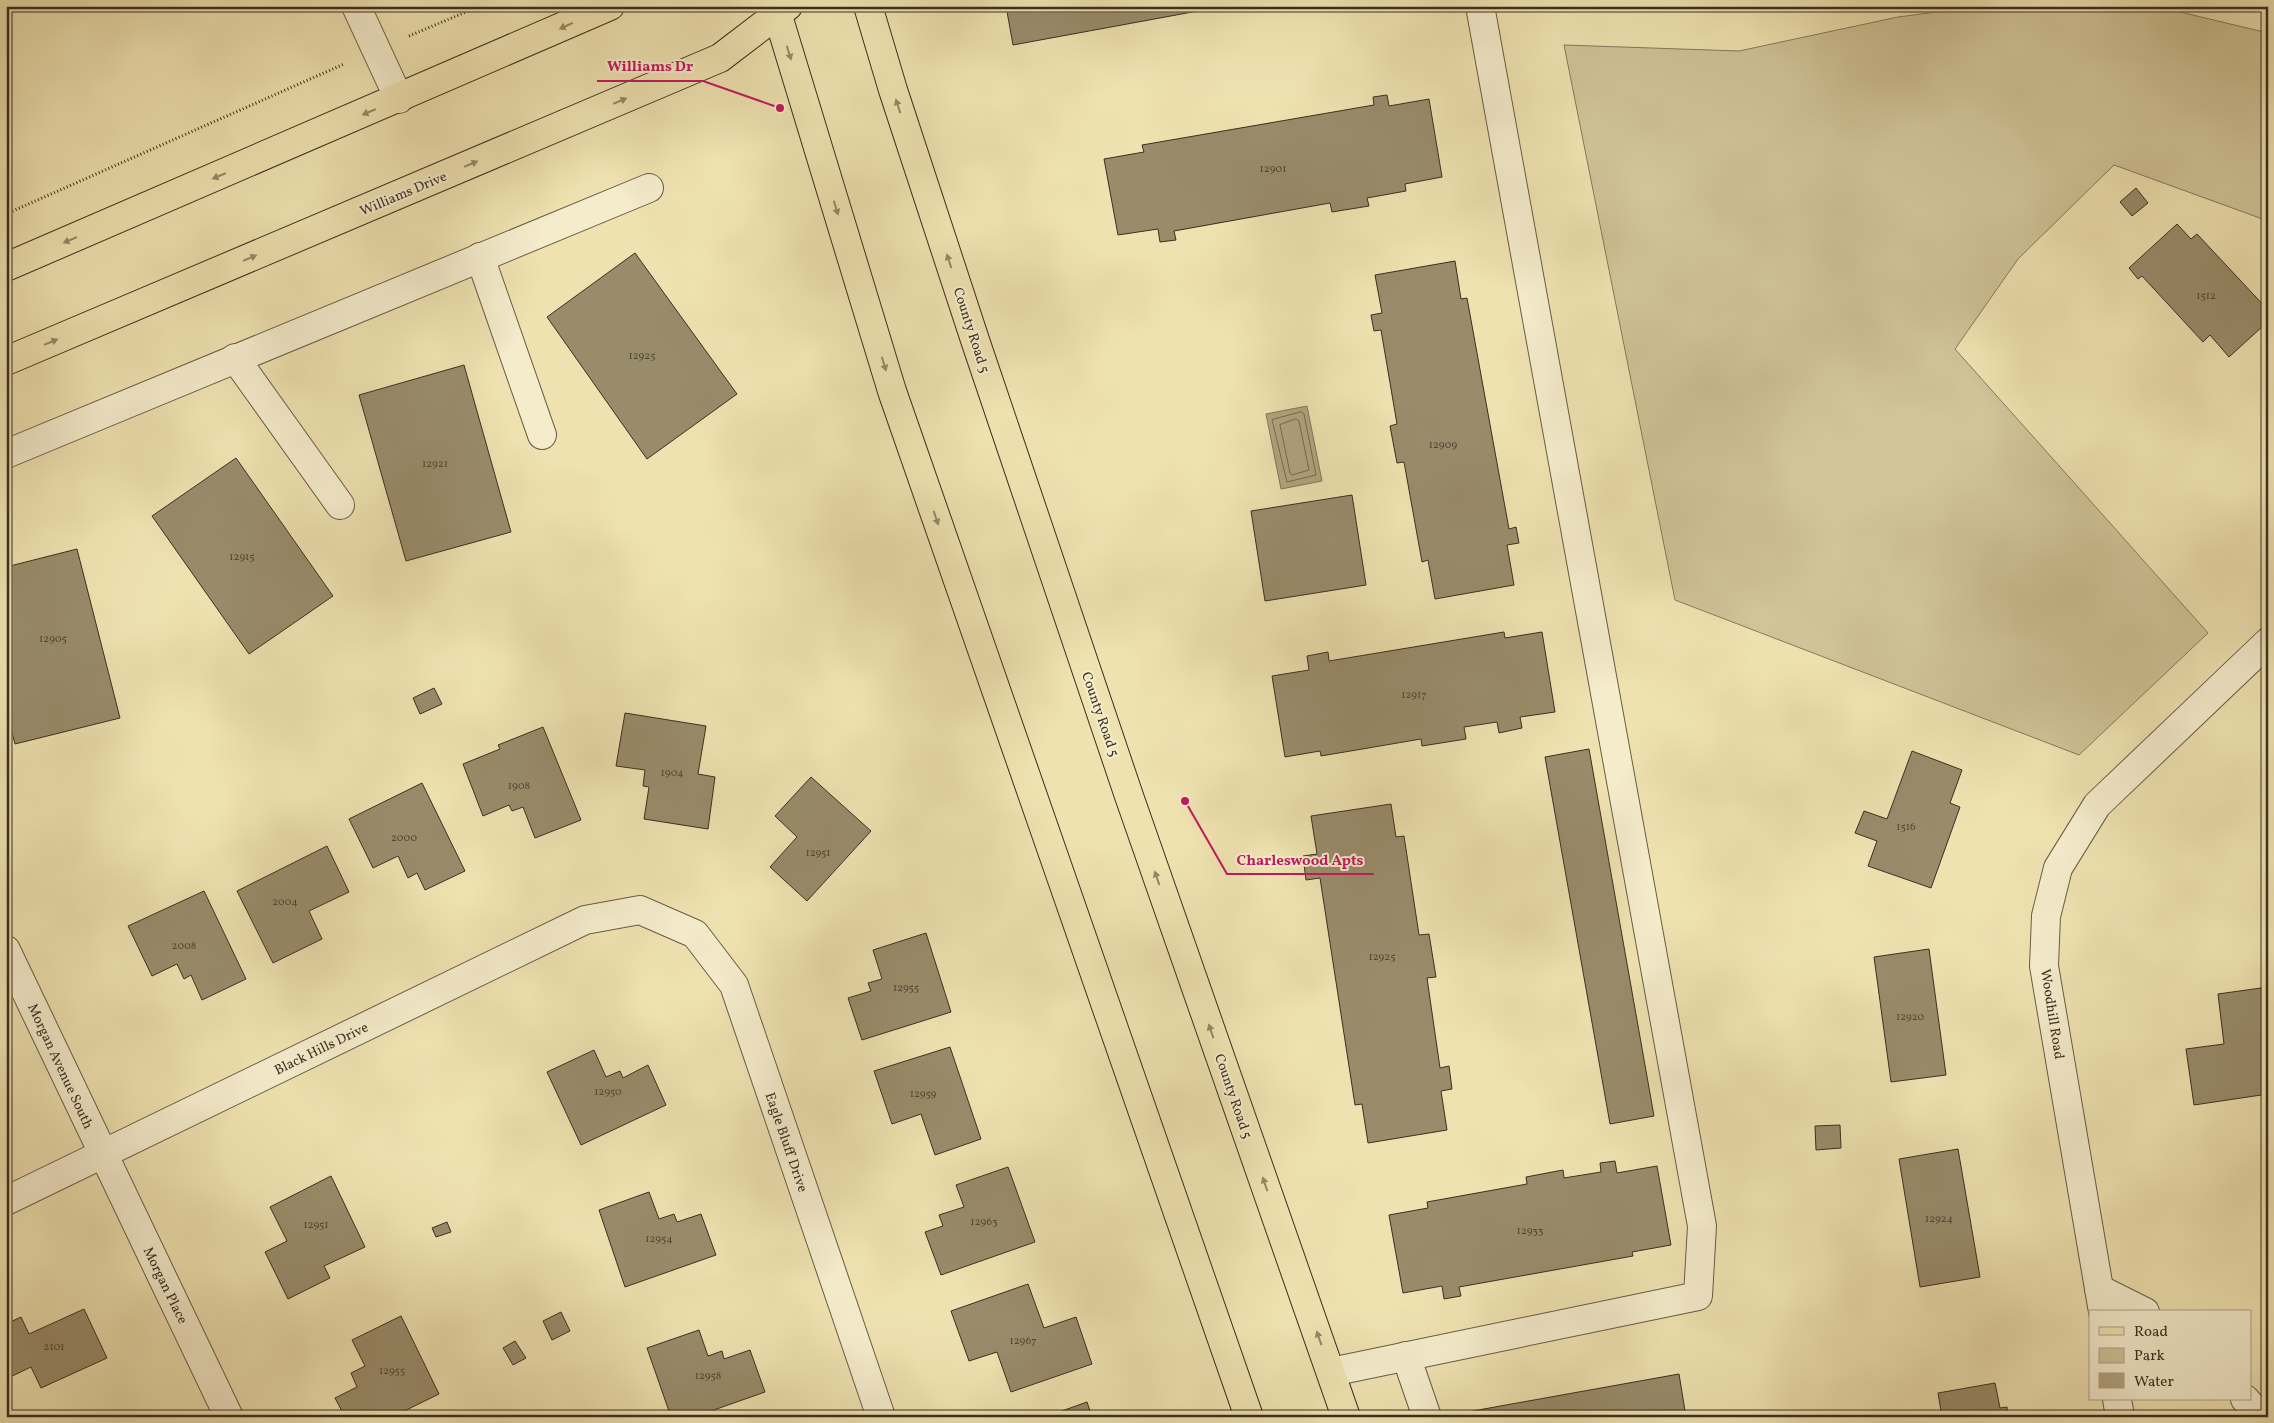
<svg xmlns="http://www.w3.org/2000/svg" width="2274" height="1423" font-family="Vollkorn,serif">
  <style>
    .green { fill: #d0c498; stroke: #867a5c }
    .water { fill: #b2a580; stroke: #82765a }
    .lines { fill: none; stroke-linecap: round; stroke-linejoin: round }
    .shore { stroke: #766a50; stroke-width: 1 }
    .building { fill: #998c6b; stroke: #3b2f20 }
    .minor-casing { stroke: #685c44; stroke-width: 30 }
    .major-casing { stroke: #3b2f20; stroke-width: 30 }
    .path { stroke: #3b2f20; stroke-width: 3; stroke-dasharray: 1 2.5; stroke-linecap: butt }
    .minor { stroke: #f5eccc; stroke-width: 28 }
    .major { stroke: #efe2b1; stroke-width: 28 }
    .oneway { fill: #958868 }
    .labels { text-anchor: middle; stroke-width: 4; stroke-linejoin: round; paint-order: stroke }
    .number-label { font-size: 11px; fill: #524633 }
    .street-label { font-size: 14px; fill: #3b2f20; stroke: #f5eccc }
    .leader { fill: none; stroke: #c2185b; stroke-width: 2 }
    .callout-dot { fill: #c2185b; stroke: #f5eccc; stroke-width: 2 }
    .callout-label { font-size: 15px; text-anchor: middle; font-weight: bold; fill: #c2185b; stroke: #f5eccc; stroke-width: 4; stroke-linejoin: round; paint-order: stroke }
  </style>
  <rect width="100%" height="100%" fill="#efe2b1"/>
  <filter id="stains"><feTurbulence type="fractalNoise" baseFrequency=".004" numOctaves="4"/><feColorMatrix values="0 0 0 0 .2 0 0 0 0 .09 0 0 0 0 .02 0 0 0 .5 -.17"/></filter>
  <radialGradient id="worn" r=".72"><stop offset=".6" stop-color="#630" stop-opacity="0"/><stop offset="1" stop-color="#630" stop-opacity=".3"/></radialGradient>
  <polygon class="green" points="1983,6 2155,6 2268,33 2268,221 2114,165 2018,259 1955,349 2208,633 2079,755 1675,600 1564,45 1739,51 1898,17"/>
  <polygon class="water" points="1307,406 1322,481 1281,489 1266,414"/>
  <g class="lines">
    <g class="shore">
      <polygon points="1301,412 1304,414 1316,475 1287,482 1272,420"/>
      <polygon points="1296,419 1299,421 1309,470 1292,475 1290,473 1280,425"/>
    </g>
  </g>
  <g class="building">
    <polygon points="1006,6 1225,6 1013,45"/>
    <polygon points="1387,95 1389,106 1429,99 1442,177 1405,184 1406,191 1367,198 1369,206 1332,212 1330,203 1174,231 1176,240 1160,242 1158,229 1118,235 1104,159 1144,152 1142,145 1374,105 1373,97"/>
    <polygon points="2136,188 2148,203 2132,216 2120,202"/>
    <polygon points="2177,224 2191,239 2197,234 2268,310 2268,331 2263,326 2229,357 2210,335 2203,342 2142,276 2138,279 2129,268"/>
    <polygon points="635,253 737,394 647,459 547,317"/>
    <polygon points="1455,261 1461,299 1467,298 1509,529 1516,527 1519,543 1507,545 1514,585 1435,599 1428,560 1422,562 1404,462 1397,463 1390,426 1397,424 1381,330 1374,331 1371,315 1382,313 1375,275"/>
    <polygon points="464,365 511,532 406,561 359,395"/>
    <polygon points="236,458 333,596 249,654 152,516"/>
    <polygon points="1352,495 1366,585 1265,601 1251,511"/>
    <polygon points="77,549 120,718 15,744 6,710 6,567"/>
    <polygon points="1504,632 1505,638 1542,632 1555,712 1520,717 1522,728 1499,733 1497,722 1464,727 1466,739 1422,746 1421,739 1321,756 1320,751 1285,757 1272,676 1309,670 1307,656 1328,652 1329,661"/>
    <polygon points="434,688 442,704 420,714 413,698"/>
    <polygon points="625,713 706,726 698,774 715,777 708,829 644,819 649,787 643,786 645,770 616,766"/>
    <polygon points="543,727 581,820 535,838 523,807 512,811 509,805 483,816 463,764 500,749 498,745"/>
    <polygon points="1589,749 1654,1116 1610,1124 1545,757"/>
    <polygon points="1912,751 1962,770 1950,803 1960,807 1931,888 1868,866 1877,841 1855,833 1864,811 1887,819"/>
    <polygon points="811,777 871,831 807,901 770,867 797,837 775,816"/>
    <polygon points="422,783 465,871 425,890 417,873 408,878 398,856 373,868 349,819"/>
    <polygon points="1391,804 1396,837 1404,836 1419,935 1429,934 1436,977 1427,978 1440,1068 1449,1066 1452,1089 1441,1091 1447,1130 1368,1143 1362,1104 1355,1105 1320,878 1306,880 1303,856 1317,854 1311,816"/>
    <polygon points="327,846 349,892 309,911 322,939 273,963 237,891"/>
    <polygon points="204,891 246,979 202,1000 191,975 184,979 177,964 152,976 128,926"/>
    <polygon points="926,933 951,1012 862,1040 848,998 871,991 868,983 882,979 873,950"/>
    <polygon points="1929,949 1946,1075 1891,1082 1874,957"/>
    <polygon points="2268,987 2268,1094 2194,1105 2186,1049 2224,1044 2218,994"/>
    <polygon points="950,1047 981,1139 935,1155 921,1114 892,1124 874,1071"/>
    <polygon points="594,1050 606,1077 620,1071 623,1078 648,1065 666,1105 581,1145 547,1072"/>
    <polygon points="1840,1125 1841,1148 1816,1150 1815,1126"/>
    <polygon points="1958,1149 1980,1277 1920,1287 1899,1159"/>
    <polygon points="1615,1161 1617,1173 1657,1166 1671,1245 1632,1252 1633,1256 1459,1287 1461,1296 1444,1299 1442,1286 1403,1293 1389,1215 1428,1208 1427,1202 1527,1184 1526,1177 1563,1170 1564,1178 1601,1172 1600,1163"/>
    <polygon points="1008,1167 1035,1242 941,1275 925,1232 943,1226 939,1215 964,1207 956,1185"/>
    <polygon points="331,1176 365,1247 324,1266 330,1278 288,1299 265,1252 287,1241 270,1207"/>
    <polygon points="649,1192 659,1219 674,1214 677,1222 701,1214 716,1255 625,1287 599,1210"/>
    <polygon points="447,1222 451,1232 436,1237 432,1228"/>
    <polygon points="1028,1284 1044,1328 1076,1317 1092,1364 1011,1392 997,1352 969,1361 951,1311"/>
    <polygon points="84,1309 107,1358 41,1388 31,1367 6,1379 6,1324 21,1317 29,1334"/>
    <polygon points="561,1312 570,1331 552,1340 543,1321"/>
    <polygon points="401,1316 439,1394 392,1417 345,1417 335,1398 357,1387 351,1373 365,1366 352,1340"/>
    <polygon points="699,1330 708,1356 722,1351 724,1359 750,1350 765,1392 694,1417 671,1417 647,1348"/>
    <polygon points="515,1341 526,1358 513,1365 503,1348"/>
    <polygon points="1679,1374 1686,1417 1457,1417 1456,1414"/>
    <polygon points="1995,1383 2000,1408 2007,1407 2008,1417 1942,1417 1938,1393"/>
    <polygon points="1087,1402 1092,1417 1045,1417"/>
  </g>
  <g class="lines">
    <g class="minor-casing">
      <g id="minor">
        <polyline points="356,6 399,99"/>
        <polyline points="480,257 542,435"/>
        <polyline points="235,358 340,505"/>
        <polyline points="6,454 649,188"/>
        <polyline points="6,950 229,1417"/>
        <polyline points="6,1201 585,920 640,910 695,934 734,985 881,1417"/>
        <polyline points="2099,1289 2145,1312"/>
        <polyline points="2103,1312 2044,966 2046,916 2058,868 2097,805 2268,642"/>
        <polyline points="1406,1356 1427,1417"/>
        <polyline points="1331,1372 1698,1296 1702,1226 1480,6"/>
        <polyline points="2117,1399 2120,1417"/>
        <polyline points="2245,1399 2261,1417"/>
      </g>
    </g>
    <g class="major-casing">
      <g id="major">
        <polyline points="775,6 892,391 1249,1417"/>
        <polyline points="868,6 893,90 975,340 1129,796 1346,1417"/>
        <polyline points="6,267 610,6"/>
        <polyline points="6,361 720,58 788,6"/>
      </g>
    </g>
    <g class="path">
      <polyline points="409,36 480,6"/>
      <polyline points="6,214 344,64"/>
    </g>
    <use href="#minor" class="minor"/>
    <use href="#major" class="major"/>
  </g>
  <defs><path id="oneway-solid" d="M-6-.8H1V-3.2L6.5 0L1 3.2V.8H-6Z" transform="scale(1.25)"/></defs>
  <g class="oneway">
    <use href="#oneway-solid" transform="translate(566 26) rotate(156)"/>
    <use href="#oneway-solid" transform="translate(789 53) rotate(73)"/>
    <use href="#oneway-solid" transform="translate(620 101) rotate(-23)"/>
    <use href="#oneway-solid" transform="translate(898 106) rotate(-108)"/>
    <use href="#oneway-solid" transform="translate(369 112) rotate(157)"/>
    <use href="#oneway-solid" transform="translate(471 164) rotate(-23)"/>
    <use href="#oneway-solid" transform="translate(219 176) rotate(157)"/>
    <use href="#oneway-solid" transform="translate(836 208) rotate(73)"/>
    <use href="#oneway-solid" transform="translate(70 240) rotate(157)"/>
    <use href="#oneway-solid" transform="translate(250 258) rotate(-23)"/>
    <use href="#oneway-solid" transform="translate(949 261) rotate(-108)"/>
    <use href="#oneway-solid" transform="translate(51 342) rotate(-23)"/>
    <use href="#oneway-solid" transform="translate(884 364) rotate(73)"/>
    <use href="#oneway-solid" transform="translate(936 518) rotate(71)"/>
    <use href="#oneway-solid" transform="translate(1157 878) rotate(-109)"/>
    <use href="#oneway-solid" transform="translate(1211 1031) rotate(-109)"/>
    <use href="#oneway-solid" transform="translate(1265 1184) rotate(-109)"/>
    <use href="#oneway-solid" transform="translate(1319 1338) rotate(-109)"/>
  </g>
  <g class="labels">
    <g class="number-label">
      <text x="1273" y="172">12901</text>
      <text x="2206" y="299">1512</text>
      <text x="642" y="359">12925</text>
      <text x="1443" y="448">12909</text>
      <text x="435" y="467">12921</text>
      <text x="242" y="560">12915</text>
      <text x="53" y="642">12905</text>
      <text x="1414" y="698">12917</text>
      <text x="672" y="776">1904</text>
      <text x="519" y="789">1908</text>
      <text x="1906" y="830">1516</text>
      <text x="404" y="841">2000</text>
      <text x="818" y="856">12951</text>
      <text x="285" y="905">2004</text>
      <text x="184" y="949">2008</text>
      <text x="1382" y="960">12925</text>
      <text x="906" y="991">12955</text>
      <text x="1910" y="1020">12920</text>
      <text x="608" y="1095">12950</text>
      <text x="923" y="1097">12959</text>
      <text x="1939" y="1222">12924</text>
      <text x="984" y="1225">12963</text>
      <text x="316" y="1228">12951</text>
      <text x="1530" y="1234">12933</text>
      <text x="659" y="1242">12954</text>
      <text x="1023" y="1344">12967</text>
      <text x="54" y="1350">2101</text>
      <text x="392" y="1374">12955</text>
      <text x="708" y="1379">12958</text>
    </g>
    <g class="street-label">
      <text transform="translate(403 193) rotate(-23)" y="5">Williams Drive</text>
      <text transform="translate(972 330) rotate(72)" y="5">County Road 5</text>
      <text transform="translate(1101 714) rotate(71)" y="5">County Road 5</text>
      <text transform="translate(2053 1014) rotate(81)" y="5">Woodhill Road</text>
      <text transform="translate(321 1048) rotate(-26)" y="5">Black Hills Drive</text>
      <text transform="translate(61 1066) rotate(65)" y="5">Morgan Avenue South</text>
      <text transform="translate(1234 1096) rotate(71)" y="5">County Road 5</text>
      <text transform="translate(787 1142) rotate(71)" y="5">Eagle Bluff Drive</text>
      <text transform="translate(166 1285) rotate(64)" y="5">Morgan Place</text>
    </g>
  </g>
  <path class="leader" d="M780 108L703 81H597M1185 801L1227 874H1374"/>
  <g class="callout-dot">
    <circle cx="780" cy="108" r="5"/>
    <circle cx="1185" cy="801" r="5"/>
  </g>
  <g class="callout-label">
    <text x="650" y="71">Williams Dr</text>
    <text x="1300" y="865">Charleswood Apts</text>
  </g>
  <rect width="2274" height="1423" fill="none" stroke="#efe2b1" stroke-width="25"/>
  <rect x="8" y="8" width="2259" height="1408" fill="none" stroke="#3b2f20" stroke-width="2.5"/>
  <rect x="12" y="12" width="2249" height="1398" fill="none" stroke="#3b2f20"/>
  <rect x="2089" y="1310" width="162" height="90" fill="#f5eccc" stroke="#aba087"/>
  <rect x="2099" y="1327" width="25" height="8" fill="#efe2b1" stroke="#aba087"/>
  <text x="2134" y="1336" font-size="15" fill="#3b2f20">Road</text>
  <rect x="2099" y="1348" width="25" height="15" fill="#d0c498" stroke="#aba087"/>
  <text x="2134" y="1360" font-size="15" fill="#3b2f20">Park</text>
  <rect x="2099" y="1373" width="25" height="15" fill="#b2a580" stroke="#aba087"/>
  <text x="2134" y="1386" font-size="15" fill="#3b2f20">Water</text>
  <rect width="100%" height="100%" filter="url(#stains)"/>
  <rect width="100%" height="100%" fill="url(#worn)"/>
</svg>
